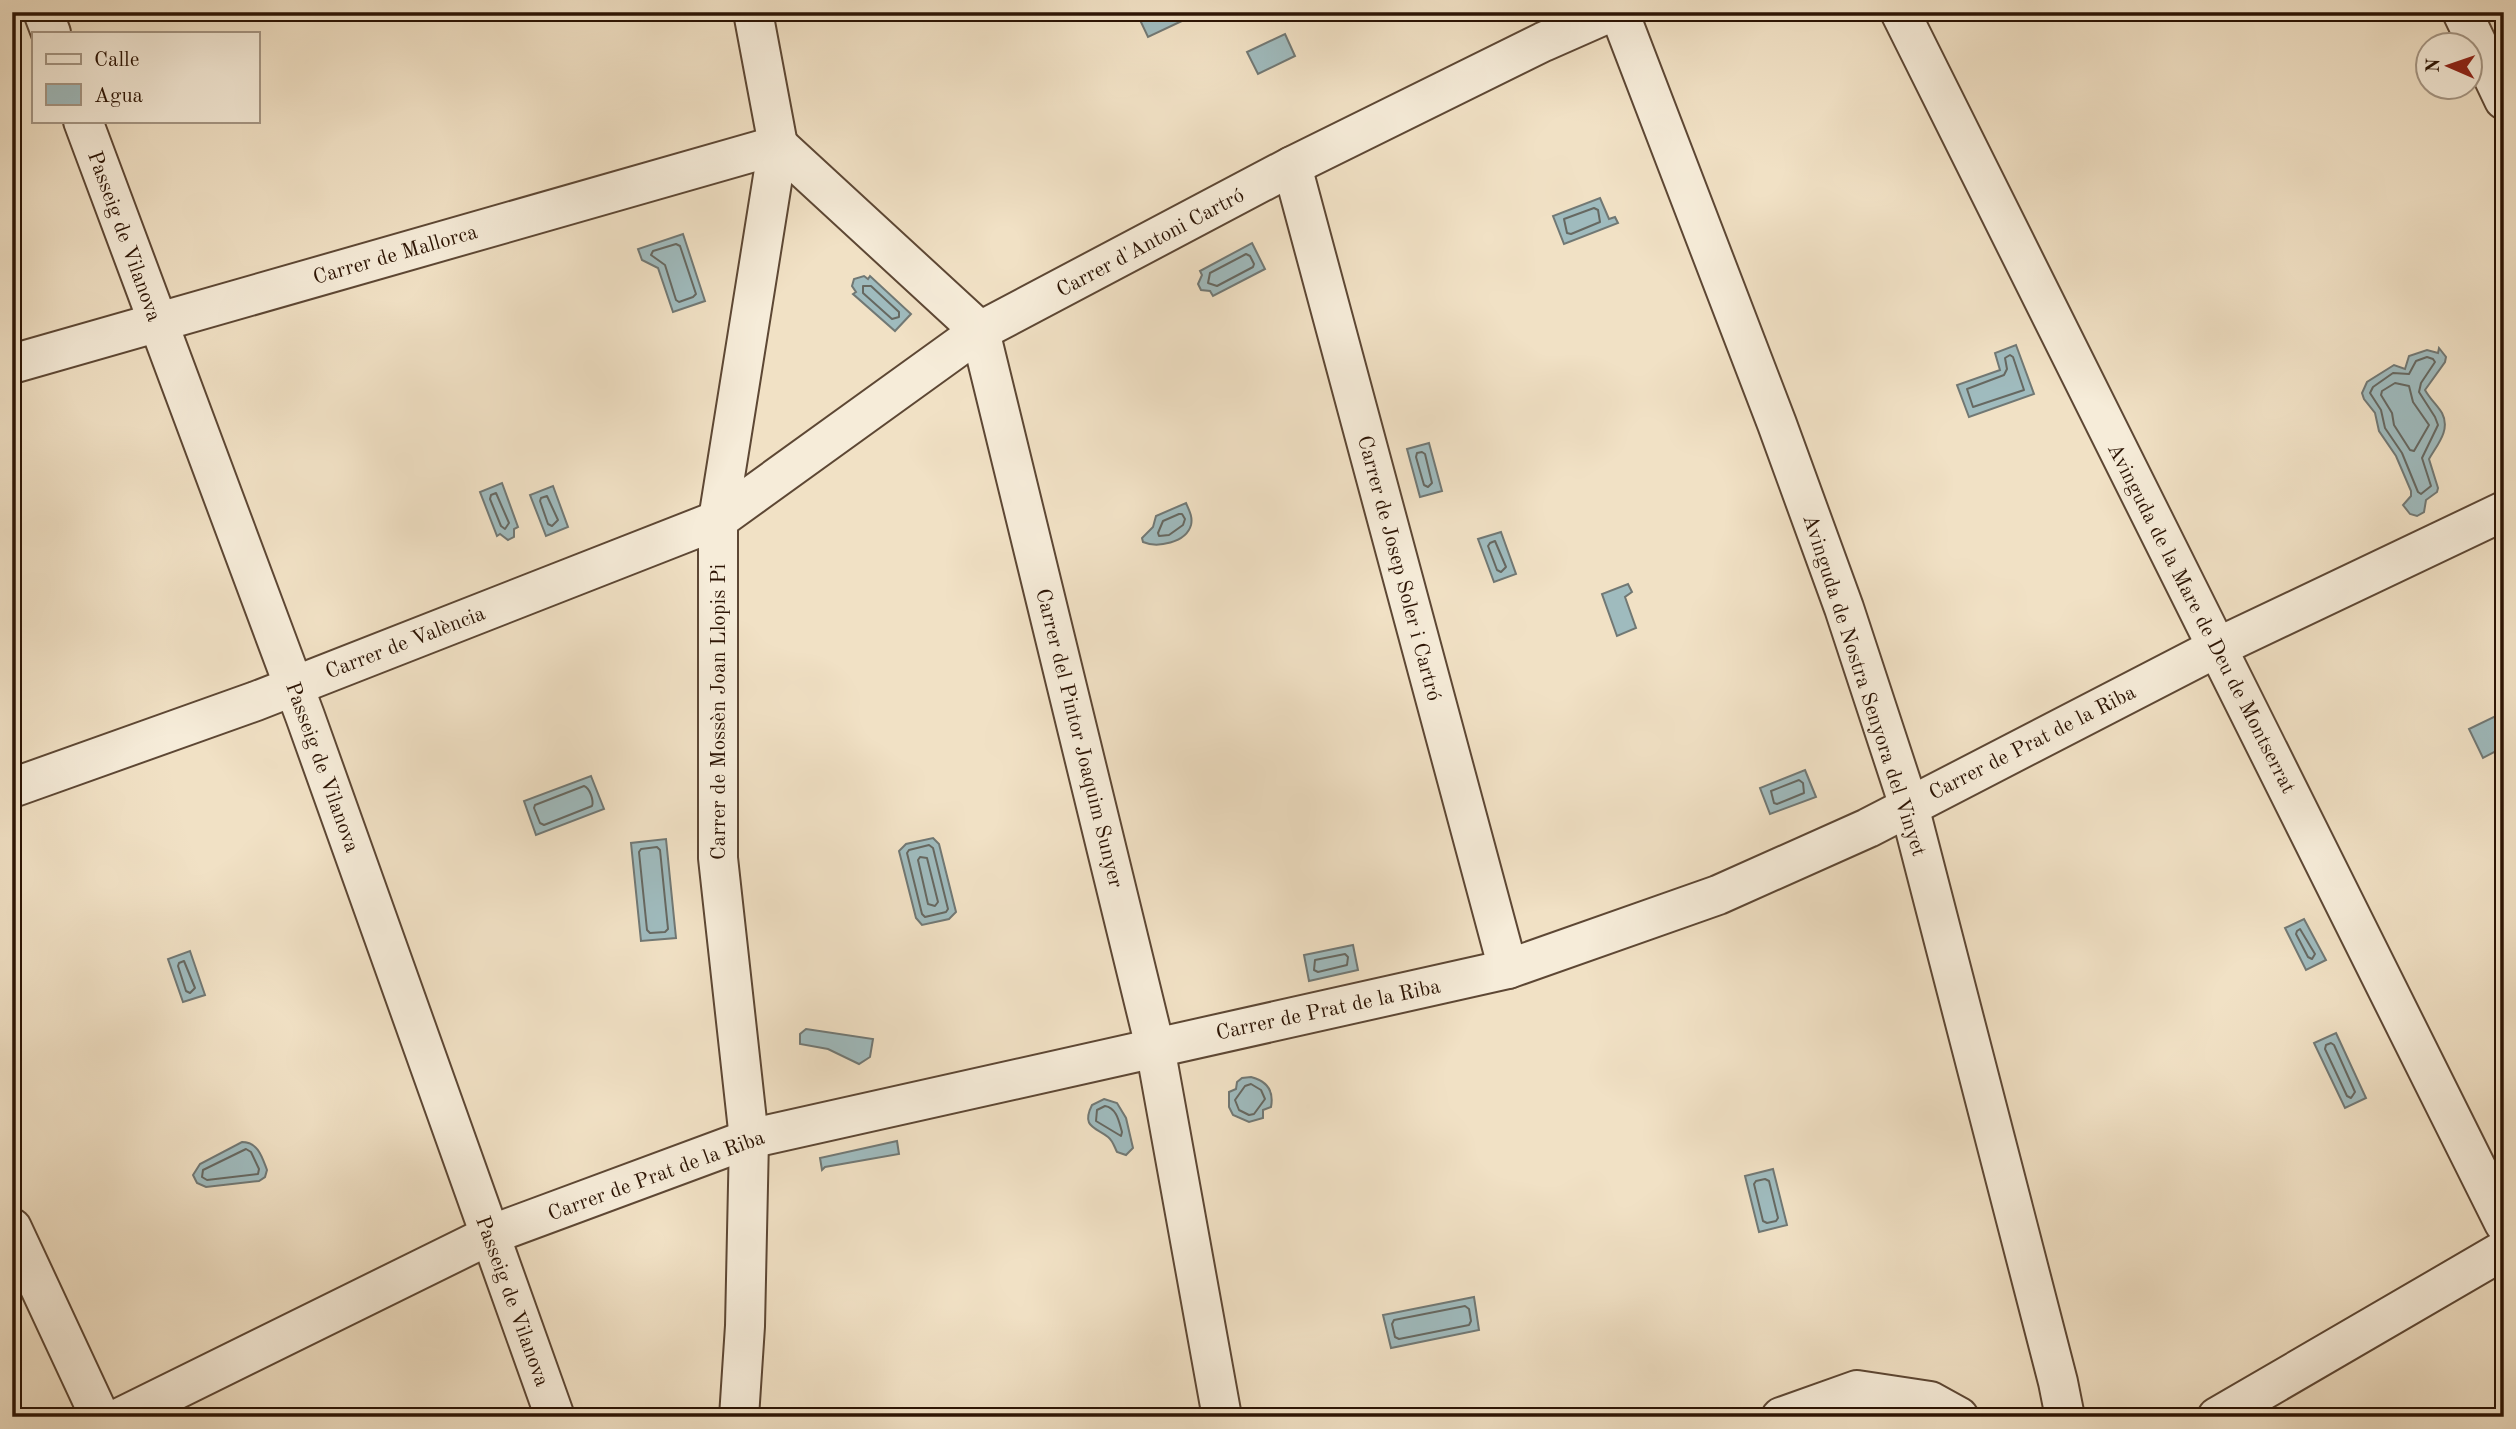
<svg xmlns="http://www.w3.org/2000/svg" width="2516" height="1429" font-family="'Old Standard TT',serif">
  <style>
    .water { fill: #9fbbbe; stroke: #717874; stroke-width: 2 }
    .lines { fill: none; stroke-linecap: round; stroke-linejoin: round }
    .shore { stroke: #666861; stroke-width: 2 }
    .minor-casing { stroke: #5d4734; stroke-width: 42 }
    .tertiary-casing { stroke: #5d4734; stroke-width: 42 }
    .minor { stroke: #f6ecd9; stroke-width: 38 }
    .tertiary { stroke: #f6ecd9; stroke-width: 38 }
    .labels { text-anchor: middle; stroke-width: 5; stroke-linejoin: round; paint-order: stroke }
    .street-label { font-size: 21px; fill: #2c1404; stroke: #f6ecd9 }
  </style>
  <rect width="100%" height="100%" fill="#f1e1c5"/>
  <filter id="stains"><feTurbulence type="fractalNoise" baseFrequency=".00286" numOctaves="4"/><feColorMatrix values="0 0 0 0 .2 0 0 0 0 .09 0 0 0 0 .02 0 0 0 .5 -.17"/></filter>
  <radialGradient id="worn" r=".72"><stop offset=".6" stop-color="#630" stop-opacity="0"/><stop offset="1" stop-color="#630" stop-opacity=".3"/></radialGradient>
  <g class="water">
    <polygon points="1155,12 1201,12 1148,37 1140,20"/>
    <polygon points="1285,34 1295,56 1258,74 1247,52"/>
    <polygon points="1600,198 1609,219 1615,217 1618,223 1564,244 1553,216"/>
    <polygon points="683,234 705,301 673,312 658,268 642,260 638,249"/>
    <polygon points="1252,243 1265,269 1213,296 1210,291 1201,290 1198,284 1202,275 1200,271"/>
    <polygon points="864,276 868,279 870,276 911,314 895,331 853,294 856,292 852,286 854,279"/>
    <polygon points="2016,345 2034,394 1969,417 1957,385 2000,370 1995,353"/>
    <path d="M2439 348 2446 357 2445 362 2425 390C2430 399 2437 405 2442 413 2451 430 2437 445 2429 459L2438 488 2437 492 2426 500 2424 512 2417 516 2410 514 2403 505 2411 496V491L2396 456 2379 431 2375 413 2364 399 2362 393 2367 382 2394 365 2405 369 2409 356 2427 350 2438 353Z"/>
    <polygon points="1429,443 1442,491 1420,497 1407,449"/>
    <polygon points="502,483 518,527 514,529 514,537 508,540 500,534 497,536 480,492"/>
    <polygon points="553,486 568,527 546,536 530,495"/>
    <path d="M1186 503C1189 510 1193 517 1191 525 1186 543 1157 548 1143 542L1142 538 1153 527 1156 516Z"/>
    <polygon points="1501,532 1516,574 1494,582 1478,539"/>
    <polygon points="1628,584 1632,592 1625,597 1636,628 1617,636 1602,594"/>
    <polygon points="2504,712 2504,747 2483,758 2469,729"/>
    <polygon points="1805,770 1816,797 1770,814 1760,788"/>
    <polygon points="591,776 604,809 536,835 524,801"/>
    <polygon points="933,838 939,844 956,912 949,919 922,925 916,918 899,851 906,844"/>
    <polygon points="666,839 676,938 641,941 631,843"/>
    <polygon points="2304,919 2326,960 2306,970 2285,928"/>
    <polygon points="1353,945 1358,970 1309,981 1304,955"/>
    <polygon points="190,951 205,995 183,1002 168,959"/>
    <polygon points="806,1029 873,1039 870,1057 859,1064 828,1049 800,1044 800,1034"/>
    <polygon points="2336,1033 2366,1098 2345,1108 2314,1043"/>
    <path d="M1251 1077C1267 1081 1274 1091 1271 1107L1263 1110V1118L1249 1122 1233 1115 1229 1107V1092L1236 1089 1237 1082 1242 1078Z"/>
    <path d="M1104 1099 1117 1103 1126 1118 1133 1148 1126 1155 1117 1152C1114 1146 1113 1141 1108 1137 1095 1127 1081 1127 1092 1105Z"/>
    <polygon points="897,1141 899,1154 825,1167 822,1170 820,1158"/>
    <path d="M242 1142C258 1142 262 1157 267 1170L265 1177 259 1181 206 1187 197 1183 193 1175 200 1164Z"/>
    <polygon points="1773,1169 1787,1225 1759,1232 1745,1176"/>
    <polygon points="1474,1297 1479,1330 1391,1348 1383,1315"/>
  </g>
  <g class="lines">
    <g class="shore">
      <polygon points="1594,208 1598,210 1600,222 1571,234 1567,233 1564,219"/>
      <polygon points="676,244 680,246 696,294 693,297 679,302 676,300 665,265 651,255 653,251"/>
      <polygon points="1246,254 1250,256 1254,264 1253,267 1217,286 1208,283 1210,273"/>
      <polygon points="863,286 871,286 899,312 899,317 892,319 863,293"/>
      <polygon points="2010,355 2013,357 2024,390 1973,407 1967,389 2004,375 2007,369 2005,358"/>
      <polygon points="2427,357 2433,359 2435,362 2421,383 2419,392 2435,417 2438,425 2422,458 2431,486 2421,494 2418,492 2402,453 2385,428 2381,410 2370,393 2373,387 2393,373 2409,374 2416,361"/>
      <polygon points="2395,383 2409,386 2413,402 2429,425 2414,451 2410,450 2394,425 2392,413 2381,395 2382,391"/>
      <polygon points="1422,452 1425,454 1432,483 1428,487 1424,485 1416,457 1417,453"/>
      <polygon points="496,493 509,523 505,529 501,526 490,499 491,495"/>
      <polygon points="547,496 558,520 552,526 548,524 540,501 541,498"/>
      <polygon points="1179,514 1182,514 1185,519 1183,525 1169,535 1159,536 1158,533 1163,521"/>
      <polygon points="1495,541 1506,567 1501,572 1497,570 1488,546 1490,543"/>
      <polygon points="1799,780 1803,783 1804,793 1777,804 1774,803 1771,791"/>
      <path d="M584 786C590 788 594 801 592 806L544 825 540 823 534 808 535 805Z"/>
      <polygon points="929,845 933,848 948,909 946,912 925,917 922,914 907,853 909,850"/>
      <polygon points="657,847 660,850 668,929 665,932 650,933 647,930 639,852 641,849"/>
      <polygon points="920,857 927,858 938,902 935,906 928,904 918,860"/>
      <polygon points="2300,929 2315,954 2312,959 2308,957 2296,934 2297,931"/>
      <polygon points="1345,954 1348,957 1347,965 1318,972 1314,970 1315,960"/>
      <polygon points="184,961 195,988 190,993 186,991 178,966 179,963"/>
      <polygon points="2331,1043 2334,1045 2355,1092 2351,1098 2347,1096 2325,1049 2326,1045"/>
      <polygon points="1251,1084 1261,1090 1265,1099 1254,1114 1249,1115 1239,1110 1235,1100 1245,1086"/>
      <path d="M1105 1106C1117 1108 1119 1122 1122 1132L1121 1136 1096 1121 1097 1110Z"/>
      <polygon points="246,1149 251,1152 259,1169 258,1174 207,1180 202,1177 203,1170"/>
      <polygon points="1765,1179 1769,1181 1778,1218 1776,1221 1767,1223 1763,1221 1754,1184 1756,1181"/>
      <polygon points="1465,1306 1469,1309 1471,1321 1469,1325 1399,1339 1395,1337 1392,1324 1394,1320"/>
    </g>
    <g class="minor-casing">
      <g id="minor">
        <polyline points="1900,12 2504,1223"/>
        <polyline points="1292,166 1508,969"/>
        <polyline points="12,364 778,145 980,331 1155,1047 1222,1417"/>
        <polyline points="12,788 256,701 718,520 980,331 1292,166 1543,42 1611,12"/>
        <polyline points="12,1228 100,1417"/>
        <polyline points="121,1417 490,1235 749,1139 1508,969 1718,895 1868,828 2218,647 2504,511"/>
        <polyline points="739,1417 745,1326 749,1139 718,858 718,520 778,145 753,12"/>
        <polyline points="1781,1417 1857,1390 1930,1401 1959,1417"/>
        <polyline points="2217,1417 2504,1250"/>
      </g>
    </g>
    <g class="tertiary-casing">
      <g id="tertiary">
        <polyline points="43,12 51,33"/>
        <polyline points="1619,12 1777,424 1844,608 1909,806 2058,1382 2065,1417"/>
        <polyline points="2462,12 2504,100"/>
        <polyline points="83,121 305,716 555,1417"/>
      </g>
    </g>
    <use href="#minor" class="minor"/>
    <use href="#tertiary" class="tertiary"/>
  </g>
  <g class="labels">
    <g class="street-label">
      <text transform="translate(125 236) rotate(70)" y="7">Passeig de Vilanova</text>
      <text transform="translate(1150 242) rotate(-28)" y="7">Carrer d'Antoni Cartró</text>
      <text transform="translate(395 254) rotate(-16)" y="7">Carrer de Mallorca</text>
      <text transform="translate(1400 568) rotate(75)" y="7">Carrer de Josep Soler i Cartró</text>
      <text transform="translate(2202 618) rotate(63)" y="7">Avinguda de la Mare de Deu de Montserrat</text>
      <text transform="translate(405 642) rotate(-21)" y="7">Carrer de València</text>
      <text transform="translate(1865 685) rotate(72)" y="7">Avinguda de Nostra Senyora del Vinyet</text>
      <text transform="translate(718 712) rotate(-90)" y="7">Carrer de Mossèn Joan Llopis Pi</text>
      <text transform="translate(1080 738) rotate(76)" y="7">Carrer del Pintor Joaquim Sunyer</text>
      <text transform="translate(2032 742) rotate(-27)" y="7">Carrer de Prat de la Riba</text>
      <text transform="translate(323 767) rotate(70)" y="7">Passeig de Vilanova</text>
      <text transform="translate(1328 1009) rotate(-12)" y="7">Carrer de Prat de la Riba</text>
      <text transform="translate(656 1175) rotate(-20)" y="7">Carrer de Prat de la Riba</text>
      <text transform="translate(513 1301) rotate(70)" y="7">Passeig de Vilanova</text>
    </g>
  </g>
  <rect width="2516" height="1429" fill="none" stroke="#f1e1c5" stroke-width="42"/>
  <rect x="14" y="14" width="2488" height="1401" fill="none" stroke="#2c1404" stroke-width="3.5"/>
  <rect x="21" y="21" width="2474" height="1387" fill="none" stroke="#2c1404" stroke-width="2"/>
  <rect x="32" y="32" width="228" height="91" fill="#f6ecd9" stroke="#a59684" stroke-width="2"/>
  <rect x="46" y="54" width="35" height="10" fill="#f6ecd9" stroke="#a59684" stroke-width="2"/>
  <text x="94" y="66" font-size="21" fill="#2c1404">Calle</text>
  <rect x="46" y="84" width="35" height="21" fill="#9fbbbe" stroke="#a59684" stroke-width="2"/>
  <text x="94" y="102" font-size="21" fill="#2c1404">Agua</text>
  <g transform="translate(2449 66) rotate(272)"><circle r="33" fill="#f6ecd9" stroke="#a59684" stroke-width="2"/>
  <path d="M0-5L12 26L0 18L-12 26Z" fill="#8f2418"/>
  <text y="-10" font-size="19" font-weight="bold" text-anchor="middle" fill="#2c1404">N</text>
  </g>
  <rect width="100%" height="100%" filter="url(#stains)"/>
  <rect width="100%" height="100%" fill="url(#worn)"/>
</svg>
